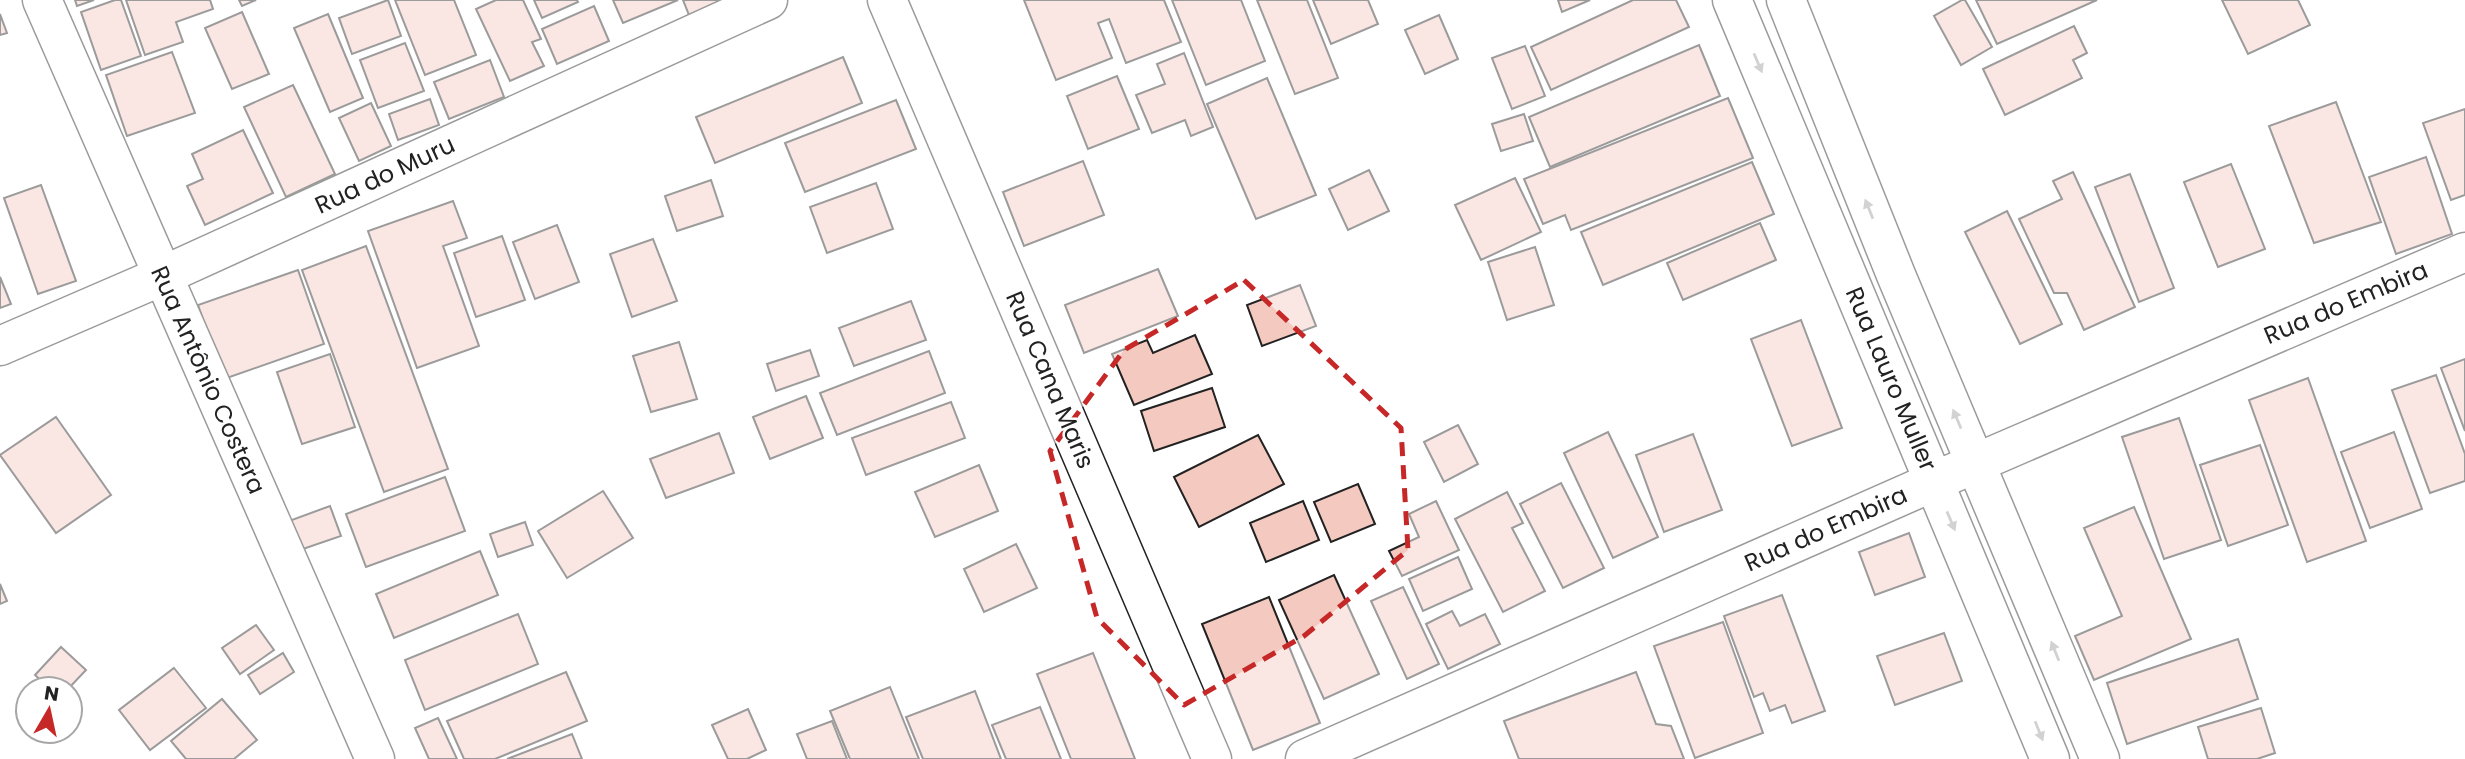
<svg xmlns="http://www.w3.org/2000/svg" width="2465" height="759" font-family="Poppins,sans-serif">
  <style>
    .building { fill: #f3c9c0; stroke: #222; stroke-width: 2 }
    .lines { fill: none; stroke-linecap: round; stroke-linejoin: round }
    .minor-casing { stroke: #222; stroke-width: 41 }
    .tertiary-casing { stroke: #222; stroke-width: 41 }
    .minor { stroke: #fff; stroke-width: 38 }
    .tertiary { stroke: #fff; stroke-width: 38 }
    .oneway { fill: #9c9c9c }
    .marked { fill: none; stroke: #c62828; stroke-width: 5; stroke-dasharray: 14 9; stroke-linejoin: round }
    .labels { text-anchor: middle; stroke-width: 5; stroke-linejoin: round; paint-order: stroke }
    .street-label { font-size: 24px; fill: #222; stroke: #fff }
  </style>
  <rect width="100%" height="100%" fill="#fff"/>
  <g class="building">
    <polygon points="75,0 94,0 77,6"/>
    <polygon points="115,0 121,0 141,56 101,70 81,12"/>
    <polygon points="126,0 210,0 213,9 176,22 183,42 145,55"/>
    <polygon points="239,0 256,0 242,6"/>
    <polygon points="388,0 401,36 352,54 339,18"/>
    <polygon points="395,0 454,0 476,55 425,75"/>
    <polygon points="496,0 523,0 541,39 532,42 544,66 510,81 476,9"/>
    <polygon points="534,0 577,0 578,2 542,18"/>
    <polygon points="613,0 678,0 623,23"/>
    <polygon points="683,0 726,0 689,15"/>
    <polygon points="1024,0 1164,0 1181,42 1126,63 1109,19 1098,23 1112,58 1056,80"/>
    <polygon points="1172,0 1241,0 1265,61 1206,85"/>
    <polygon points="1257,0 1307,0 1338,78 1295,94"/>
    <polygon points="1313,0 1368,0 1378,24 1331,44"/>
    <polygon points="1558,0 1590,0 1562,12"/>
    <polygon points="1633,0 1676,0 1689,27 1551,90 1531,47"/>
    <polygon points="1962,0 1965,0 1992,47 1961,65 1934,16"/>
    <polygon points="1976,0 2097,0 1997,44"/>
    <polygon points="2222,0 2298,0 2310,25 2248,54"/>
    <polygon points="594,6 609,41 557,64 542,29"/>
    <polygon points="242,12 269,74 232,89 205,28"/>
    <polygon points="0,14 7,33 0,35"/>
    <polygon points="328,14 363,98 330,112 294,28"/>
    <polygon points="1439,15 1458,59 1425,74 1405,30"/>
    <polygon points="2074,26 2087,53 2073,60 2082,78 2005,115 1983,69"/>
    <polygon points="405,43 424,91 378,108 360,60"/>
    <polygon points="1699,45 1720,96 1550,167 1529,117"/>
    <polygon points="1525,46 1545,96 1512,109 1492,58"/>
    <polygon points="172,52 195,113 127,136 106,75"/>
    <polygon points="1184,53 1213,127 1191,136 1185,120 1152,133 1136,95 1165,84 1157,64"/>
    <polygon points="843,57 862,103 715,163 696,117"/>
    <polygon points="490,60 504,97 449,119 434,82"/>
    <polygon points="1117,76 1139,129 1088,149 1067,96"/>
    <polygon points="1267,78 1316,195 1256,219 1207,104"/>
    <polygon points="293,85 335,174 286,197 244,107"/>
    <polygon points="1728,98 1753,158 1571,230 1565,215 1543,224 1524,179"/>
    <polygon points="430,99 439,125 398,140 389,114"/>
    <polygon points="896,100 916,149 805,192 785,143"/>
    <polygon points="2336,102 2381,222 2314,243 2269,126"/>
    <polygon points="371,103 391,146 359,161 339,118"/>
    <polygon points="2465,109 2465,195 2451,200 2423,123"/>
    <polygon points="1524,114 1533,141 1501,151 1492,124"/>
    <polygon points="243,130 273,193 205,225 187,186 203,179 192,154"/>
    <polygon points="2426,157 2452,234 2396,254 2369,177"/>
    <polygon points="1083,161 1104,215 1024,246 1003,192"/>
    <polygon points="1752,162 1774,214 1603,285 1581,232"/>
    <polygon points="2231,164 2265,249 2218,267 2184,182"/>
    <polygon points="1369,170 1389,211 1348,230 1329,189"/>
    <polygon points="2073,172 2135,307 2084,330 2067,293 2054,293 2019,219 2062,199 2053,181"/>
    <polygon points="2130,174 2174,288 2139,302 2095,187"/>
    <polygon points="1515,178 1541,232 1481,260 1455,205"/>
    <polygon points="711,180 723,216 677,231 665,196"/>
    <polygon points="876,183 893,229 827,253 810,207"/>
    <polygon points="41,185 76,281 38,294 4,198"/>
    <polygon points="453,201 467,238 443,246 479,346 417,368 368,231"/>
    <polygon points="2007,211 2062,324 2020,344 1965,232"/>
    <polygon points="1760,223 1776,260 1683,300 1667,263"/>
    <polygon points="557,225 579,282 535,299 513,242"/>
    <polygon points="502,236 525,300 476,317 454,253"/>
    <polygon points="653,239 677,301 632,317 610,254"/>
    <polygon points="366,246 448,469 384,492 302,270"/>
    <polygon points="1535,247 1554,305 1507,320 1488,262"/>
    <polygon points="1158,269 1178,316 1084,353 1065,305"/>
    <polygon points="298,270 324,344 224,379 198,305"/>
    <polygon points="0,277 11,304 0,308"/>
    <polygon points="1300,285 1316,326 1262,346 1247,305"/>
    <polygon points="911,301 926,340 854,366 839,328"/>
    <polygon points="1801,320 1842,428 1792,446 1751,339"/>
    <polygon points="1195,335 1212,374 1134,405 1112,354 1147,340 1153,353"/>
    <polygon points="679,342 697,399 651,412 633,356"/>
    <polygon points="810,350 819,376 776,391 767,364"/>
    <polygon points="929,351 945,393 837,435 820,393"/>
    <polygon points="330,354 355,427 302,444 277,372"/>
    <polygon points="2465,359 2465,431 2441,368"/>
    <polygon points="2436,375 2465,454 2465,481 2430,493 2392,390"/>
    <polygon points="2308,378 2366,541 2307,562 2249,400"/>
    <polygon points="1212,388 1225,427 1154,451 1141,411"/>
    <polygon points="806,396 823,438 770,459 753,417"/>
    <polygon points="951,402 965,438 866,475 852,438"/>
    <polygon points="56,417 111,495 56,533 0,455"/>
    <polygon points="2179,418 2221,540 2164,559 2122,437"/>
    <polygon points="1458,425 1478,464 1444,482 1424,442"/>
    <polygon points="1608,432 1658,537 1613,558 1564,453"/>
    <polygon points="2394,432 2422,509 2370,528 2341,452"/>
    <polygon points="719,433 734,473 666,498 650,459"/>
    <polygon points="1693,434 1722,510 1664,532 1636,455"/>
    <polygon points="1258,435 1284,484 1199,527 1174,477"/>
    <polygon points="2260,445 2288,525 2228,546 2200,465"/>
    <polygon points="979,465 998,511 935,537 915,492"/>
    <polygon points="445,477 465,531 366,567 346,514"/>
    <polygon points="1561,483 1604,568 1563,588 1520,504"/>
    <polygon points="1358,484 1375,524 1331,542 1314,502"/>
    <polygon points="603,491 633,538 567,578 538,531"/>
    <polygon points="1507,492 1523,523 1512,528 1545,591 1503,612 1455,519"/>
    <polygon points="1303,501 1319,540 1266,562 1250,523"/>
    <polygon points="1436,501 1459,550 1402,576 1389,551 1419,537 1409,514"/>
    <polygon points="330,506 341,536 300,550 289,521"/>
    <polygon points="2134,507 2191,639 2094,680 2075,636 2122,616 2084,528"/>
    <polygon points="525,522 533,545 498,557 490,534"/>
    <polygon points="1909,533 1925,577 1875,595 1859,552"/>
    <polygon points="1016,544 1037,588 984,612 964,569"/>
    <polygon points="480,551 498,595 394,638 376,594"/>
    <polygon points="1458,557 1472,589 1423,611 1409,579"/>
    <polygon points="1334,575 1379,674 1324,699 1279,600"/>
    <polygon points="0,584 7,601 0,604"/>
    <polygon points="1403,587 1439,664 1407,679 1371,601"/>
    <polygon points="1782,595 1825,711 1792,723 1785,705 1770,711 1763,693 1754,697 1724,616"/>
    <polygon points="1269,597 1320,723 1253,750 1202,624"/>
    <polygon points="1452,611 1460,626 1485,614 1500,644 1448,669 1426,624"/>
    <polygon points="518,614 538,664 425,710 405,660"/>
    <polygon points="1723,622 1763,733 1695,758 1654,646"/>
    <polygon points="256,625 274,650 240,674 222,648"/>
    <polygon points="1944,633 1962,681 1895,705 1877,656"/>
    <polygon points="2238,639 2258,699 2127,744 2107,683"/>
    <polygon points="61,647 86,670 68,689 50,689 35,675"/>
    <polygon points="283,653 294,672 260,694 248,675"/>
    <polygon points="1093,653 1135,759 1071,759 1037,674"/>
    <polygon points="174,668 206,708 150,750 119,710"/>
    <polygon points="566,672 587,721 495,759 464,759 447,721"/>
    <polygon points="1636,672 1656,724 1671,726 1684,759 1519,759 1504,721"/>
    <polygon points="890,687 919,759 850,759 830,711"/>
    <polygon points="975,691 1001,759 923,759 906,717"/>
    <polygon points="222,699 257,740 234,759 186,759 171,741"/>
    <polygon points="1040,707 1061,759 1006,759 992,725"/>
    <polygon points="2261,708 2275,753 2257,759 2208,759 2198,727"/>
    <polygon points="748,709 766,750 747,759 728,759 712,725"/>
    <polygon points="438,718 457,759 429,759 415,728"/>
    <polygon points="832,721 847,759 807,759 797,734"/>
    <polygon points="572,734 582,759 507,759"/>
  </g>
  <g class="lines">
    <g class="minor-casing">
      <g id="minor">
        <polyline points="42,0 375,759"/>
        <polyline points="887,0 1212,759"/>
        <polyline points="0,346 162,276 768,0"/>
        <polyline points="1305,759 1976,463 2465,252"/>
      </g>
    </g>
    <g class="tertiary-casing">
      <g id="tertiary">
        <polyline points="1732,0 2050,759"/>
        <polyline points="1786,0 1896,275 2100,759"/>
      </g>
    </g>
    <use href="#minor" class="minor"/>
    <use href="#tertiary" class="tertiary"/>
  </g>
  <defs><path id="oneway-solid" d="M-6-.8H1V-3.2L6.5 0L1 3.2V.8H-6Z" transform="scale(1.75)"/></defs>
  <g class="oneway">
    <use href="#oneway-solid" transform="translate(1758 63) rotate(67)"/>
    <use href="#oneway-solid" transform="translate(1869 209) rotate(-112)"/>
    <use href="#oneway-solid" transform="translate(1957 419) rotate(-113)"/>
    <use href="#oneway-solid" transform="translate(1951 521) rotate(67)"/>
    <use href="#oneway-solid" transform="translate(2055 651) rotate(-112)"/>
    <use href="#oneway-solid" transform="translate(2039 731) rotate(68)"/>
  </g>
  <path d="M0 0H2465V759H0ZM1244 280 1401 428 1408 550 1304 636 1184 705 1097 618 1050 451 1124 350Z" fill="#fff" fill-opacity=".55" fill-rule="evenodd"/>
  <path class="marked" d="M1244 280 1401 428 1408 550 1304 636 1184 705 1097 618 1050 451 1124 350Z"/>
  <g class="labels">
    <g class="street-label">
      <text transform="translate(385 175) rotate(-25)" y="8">Rua do Muru</text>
      <text transform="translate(2346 303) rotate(-23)" y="8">Rua do Embira</text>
      <text transform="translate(1891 379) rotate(67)" y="8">Rua Lauro Muller</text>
      <text transform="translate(208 380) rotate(66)" y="8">Rua Antônio Costera</text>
      <text transform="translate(1050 380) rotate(67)" y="8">Rua Cana Maris</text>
      <text transform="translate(1826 529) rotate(-24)" y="8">Rua do Embira</text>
    </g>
  </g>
  <g transform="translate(49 710) rotate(9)"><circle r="33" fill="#ffffff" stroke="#a7a7a7" stroke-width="2"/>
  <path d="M0-5L12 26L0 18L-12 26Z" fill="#c62828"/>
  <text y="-10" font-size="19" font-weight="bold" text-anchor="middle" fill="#222222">N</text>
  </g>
</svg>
